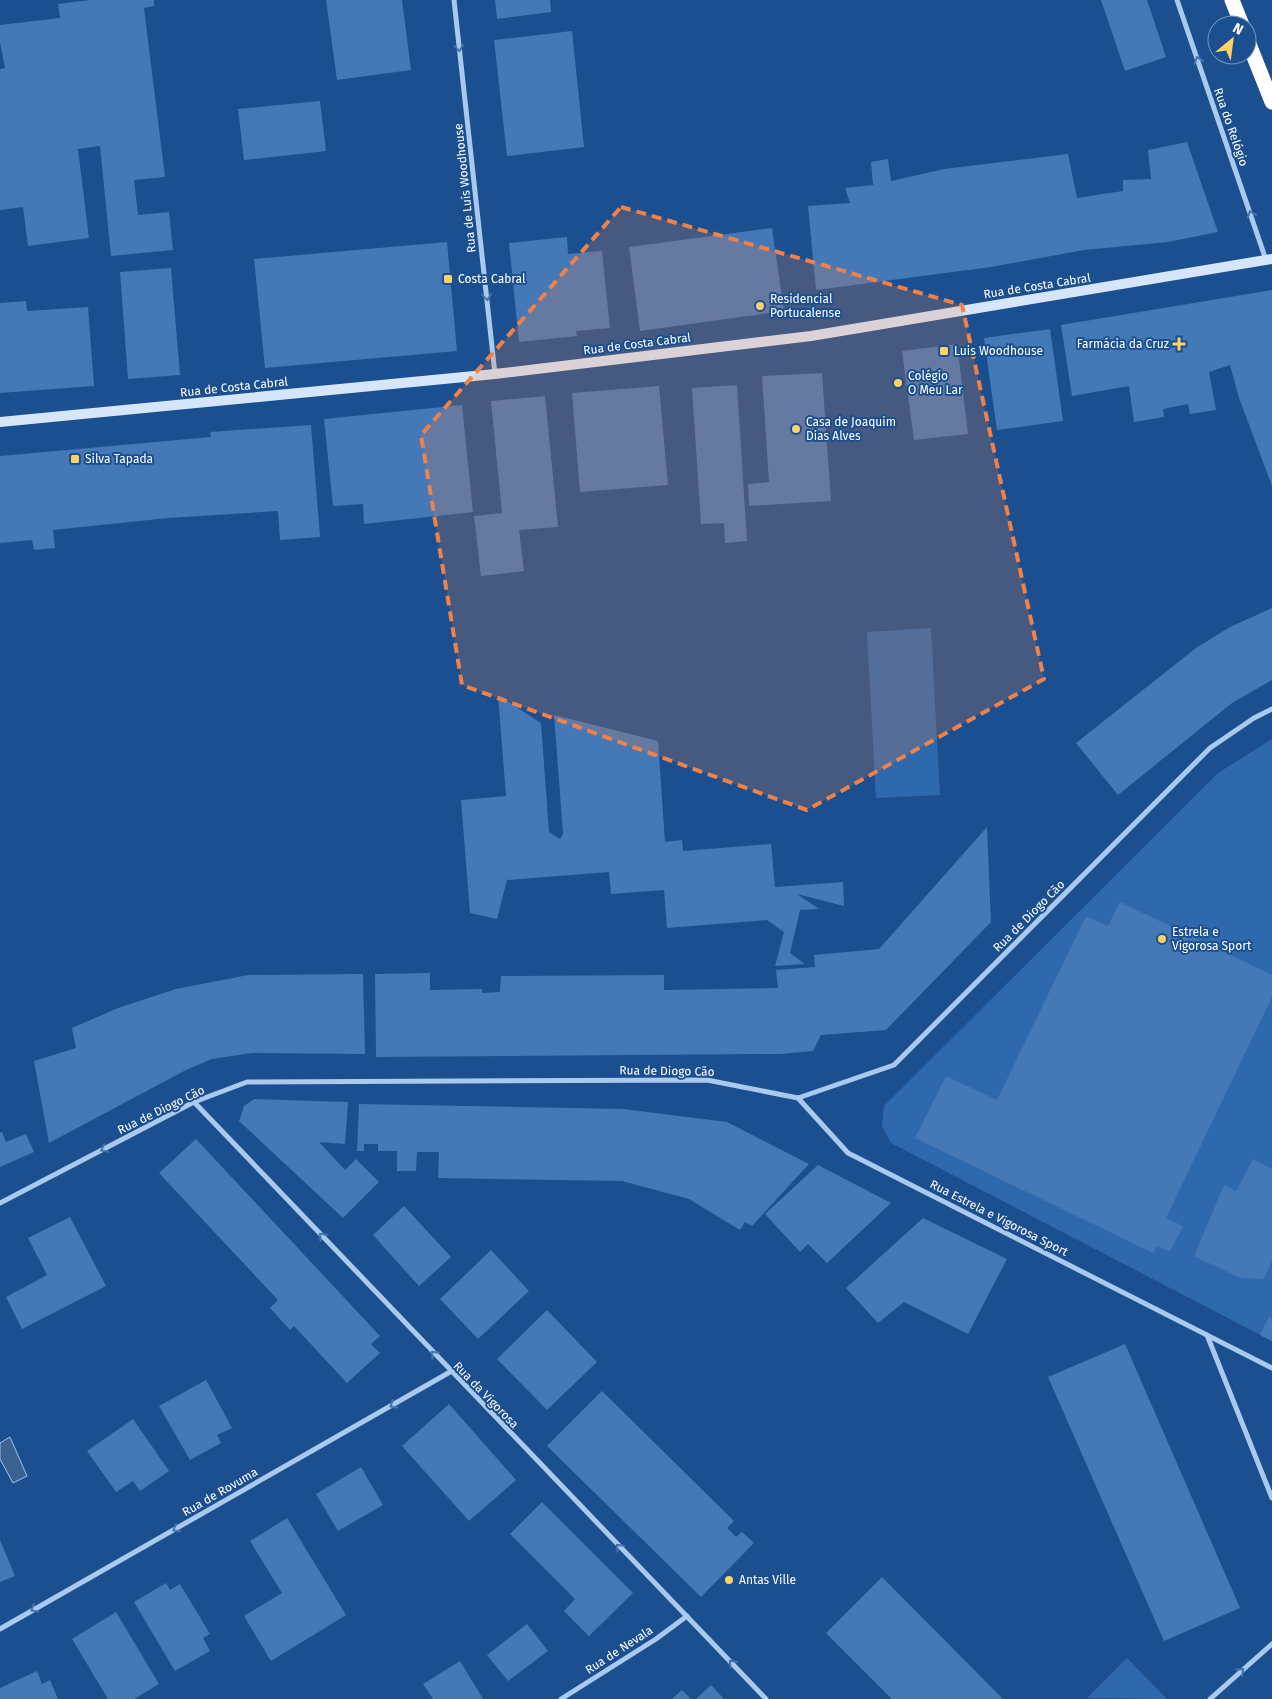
<svg xmlns="http://www.w3.org/2000/svg" width="1272" height="1699" font-family="'Fira Sans',sans-serif">
  <style>
    .green { fill: #2e69ad }
    .water { fill: #3c6290; stroke: #9cc4f0 }
    .building { fill: #4478b7 }
    .lines { fill: none; stroke-linecap: round; stroke-linejoin: round }
    .minor { stroke: #a9c9ee; stroke-width: 5 }
    .secondary { stroke: #d6e6fa; stroke-width: 10 }
    .motorway { stroke: #fff; stroke-width: 15 }
    .oneway { stroke: #4674ac }
    .marked { fill: #ee8249; fill-opacity: 0.2; stroke: #ee8249; stroke-width: 4; stroke-dasharray: 10 6; stroke-linejoin: round }
    .poi-dot { fill: #ffd166; stroke: #1b4f8f; stroke-width: 2 }
    .labels { text-anchor: middle; stroke-width: 4; stroke-linejoin: round; paint-order: stroke }
    .street-label { font-size: 12px; fill: #fff; stroke: #1b4f8f }
    .poi-label { font-size: 12px; fill: #fff; stroke: #1b4f8f; text-anchor: start }
  </style>
  <rect width="100%" height="100%" fill="#1b4f8f"/>
  <g class="green">
    <polygon points="931,628 940,795 876,798 867,632"/>
    <polygon points="1272,739 1272,1341 891,1143 882,1126 884,1106 1218,773"/>
    <polygon points="1127,1658 1167,1699 1087,1698"/>
  </g>
  <polygon class="water" points="10,1437 27,1476 13,1483 0,1459 0,1443"/>
  <g class="building">
    <polygon points="90,0 154,0 154,6 144,8 165,177 134,180 138,215 169,212 173,250 111,256 100,146 78,149 89,238 28,246 23,207 0,210 0,69 5,68 0,42 0,25 60,18 58,4"/>
    <polygon points="326,0 402,0 411,70 337,80"/>
    <polygon points="495,0 550,0 551,12 497,19"/>
    <polygon points="1101,0 1147,0 1166,57 1125,71"/>
    <polygon points="572,31 584,147 507,156 494,40"/>
    <polygon points="320,101 326,151 244,160 238,109"/>
    <polygon points="1187,142 1218,232 1168,242 1084,250 991,267 816,290 808,206 850,203 845,188 873,185 871,162 888,159 891,181 944,169 1068,154 1077,198 1123,191 1123,180 1151,179 1148,150"/>
    <polygon points="772,228 784,311 640,331 629,247"/>
    <polygon points="567,237 568,254 602,251 610,328 576,331 577,336 519,342 509,243"/>
    <polygon points="447,242 457,351 265,368 254,259"/>
    <polygon points="171,268 180,375 128,379 120,272"/>
    <polygon points="1272,290 1272,486 1239,398 1230,365 1209,372 1216,410 1190,414 1188,404 1163,409 1164,417 1134,422 1129,386 1072,396 1061,325"/>
    <polygon points="26,301 27,311 88,307 94,386 0,393 0,303"/>
    <polygon points="1050,329 1063,421 997,430 984,338"/>
    <polygon points="957,344 968,434 914,440 902,351"/>
    <polygon points="822,373 831,501 749,506 748,484 769,482 762,376"/>
    <polygon points="737,385 747,541 725,543 724,523 701,524 692,388"/>
    <polygon points="659,386 668,485 580,492 572,393"/>
    <polygon points="545,396 558,527 519,530 524,571 481,576 474,516 502,513 491,401"/>
    <polygon points="462,405 473,512 364,524 363,504 333,506 324,419"/>
    <polygon points="311,425 320,537 280,540 278,511 168,518 53,530 55,548 34,550 32,540 0,543 0,456 211,437 210,432"/>
    <polygon points="1272,608 1272,680 1232,703 1118,795 1076,743 1196,648 1230,627"/>
    <polygon points="498,695 541,723 549,832 560,839 563,834 554,715 658,741 665,842 682,840 683,851 771,844 775,887 843,882 844,906 797,894 819,909 800,910 790,953 805,964 775,966 784,932 767,920 667,928 664,890 611,894 609,872 507,880 497,919 470,913 461,800 506,796"/>
    <polygon points="987,827 991,922 886,1030 821,1035 813,1051 780,1054 376,1057 375,974 430,973 430,990 482,989 482,993 500,992 501,976 664,975 664,990 778,988 776,970 815,967 814,955 879,949"/>
    <polygon points="1120,902 1272,975 1272,997 1166,1218 1183,1226 1170,1252 1157,1246 1153,1253 915,1138 946,1076 997,1100 1086,916 1108,926"/>
    <polygon points="363,974 365,1054 252,1053 212,1059 186,1070 49,1143 34,1061 76,1048 72,1028 118,1008 176,989 248,975"/>
    <polygon points="254,1099 348,1102 345,1144 319,1142 345,1170 356,1159 379,1182 343,1218 239,1121 244,1106"/>
    <polygon points="359,1104 623,1109 727,1122 809,1164 752,1226 745,1222 740,1230 689,1199 622,1181 438,1178 439,1152 417,1152 416,1171 397,1171 397,1151 378,1151 378,1144 364,1144 364,1151 357,1151"/>
    <polygon points="2,1132 6,1142 26,1134 34,1152 0,1167 0,1133"/>
    <polygon points="196,1139 380,1336 371,1344 380,1353 347,1383 294,1326 290,1330 270,1308 278,1300 159,1173"/>
    <polygon points="1253,1159 1272,1169 1272,1260 1264,1279 1240,1278 1194,1256 1224,1185 1236,1191"/>
    <polygon points="818,1165 891,1203 827,1263 808,1244 800,1252 765,1214"/>
    <polygon points="404,1206 451,1257 419,1286 373,1235"/>
    <polygon points="70,1217 106,1286 22,1329 6,1297 47,1275 28,1238"/>
    <polygon points="923,1218 1007,1259 968,1334 904,1302 878,1323 846,1288"/>
    <polygon points="491,1250 529,1291 478,1339 440,1299"/>
    <polygon points="547,1310 597,1362 547,1410 497,1359"/>
    <polygon points="1269,1317 1272,1319 1272,1341 1260,1335"/>
    <polygon points="1125,1344 1240,1608 1164,1641 1048,1377"/>
    <polygon points="206,1380 232,1428 217,1435 221,1443 190,1460 159,1406"/>
    <polygon points="602,1391 734,1521 727,1528 736,1537 742,1532 754,1543 701,1597 547,1446"/>
    <polygon points="449,1404 516,1480 469,1521 402,1446"/>
    <polygon points="133,1419 169,1471 140,1491 133,1481 116,1492 87,1451"/>
    <polygon points="361,1467 383,1505 338,1531 316,1494"/>
    <polygon points="542,1502 633,1593 589,1636 564,1611 575,1599 510,1534"/>
    <polygon points="287,1518 346,1615 271,1661 244,1616 282,1593 250,1541"/>
    <polygon points="0,1540 15,1576 0,1582"/>
    <polygon points="882,1577 1003,1699 892,1699 826,1633"/>
    <polygon points="166,1583 170,1590 180,1584 210,1634 203,1638 210,1651 175,1671 134,1602"/>
    <polygon points="116,1612 159,1684 134,1699 108,1699 72,1639"/>
    <polygon points="527,1624 548,1651 508,1681 487,1655"/>
    <polygon points="460,1661 483,1699 433,1699 423,1684"/>
    <polygon points="37,1671 42,1684 50,1680 58,1699 0,1699 0,1688"/>
    <polygon points="711,1685 724,1699 696,1699"/>
    <polygon points="682,1690 691,1699 672,1699"/>
  </g>
  <g class="lines">
    <g class="minor">
      <polyline points="454,0 495,374"/>
      <polyline points="1177,0 1266,260"/>
      <polyline points="798,1098 848,1153 1272,1368"/>
      <polyline points="194,1102 766,1699"/>
      <polyline points="0,1203 194,1102 247,1082 707,1080 798,1098 894,1065 1210,748 1254,718 1272,709"/>
      <polyline points="1207,1335 1272,1498"/>
      <polyline points="0,1629 450,1372"/>
      <polyline points="561,1699 656,1639 687,1616"/>
      <polyline points="1210,1699 1272,1644"/>
    </g>
    <polyline class="secondary" points="0,422 495,374 811,336 1272,259"/>
    <g class="motorway">
      <polyline points="1232,0 1242,25"/>
      <polyline points="1247,39 1272,102"/>
    </g>
  </g>
  <defs><path id="oneway-chevron" d="M-2-3.5L2.5 0L-2 3.5" fill="none" stroke-width="1.6" stroke-linecap="round" stroke-linejoin="round" transform="scale(1.25)"/></defs>
  <g class="oneway">
    <use href="#oneway-chevron" transform="translate(459 48) rotate(84)"/>
    <use href="#oneway-chevron" transform="translate(1198 60) rotate(-109)"/>
    <use href="#oneway-chevron" transform="translate(1251 214) rotate(-109)"/>
    <use href="#oneway-chevron" transform="translate(487 297) rotate(84)"/>
    <use href="#oneway-chevron" transform="translate(104 1149) rotate(153)"/>
    <use href="#oneway-chevron" transform="translate(322 1236) rotate(-133)"/>
    <use href="#oneway-chevron" transform="translate(434 1354) rotate(-133)"/>
    <use href="#oneway-chevron" transform="translate(393 1405) rotate(150)"/>
    <use href="#oneway-chevron" transform="translate(176 1529) rotate(150)"/>
    <use href="#oneway-chevron" transform="translate(619 1547) rotate(-134)"/>
    <use href="#oneway-chevron" transform="translate(34 1609) rotate(150)"/>
    <use href="#oneway-chevron" transform="translate(732 1663) rotate(-133)"/>
    <use href="#oneway-chevron" transform="translate(1241 1671) rotate(-42)"/>
  </g>
  <path class="marked" d="M621 207 962 305 1044 679 807 810 462 685 421 435Z"/>
  <g class="poi-dot">
    <rect x="443" y="274" width="10" height="10" rx="2.5"/>
    <circle cx="760" cy="306" r="5"/>
    <path d="M1176.5 336.5h5v5h5v5h-5v5h-5v-5h-5v-5h5z"/>
    <rect x="939" y="346" width="10" height="10" rx="2.5"/>
    <circle cx="898" cy="383" r="5"/>
    <circle cx="796" cy="429" r="5"/>
    <rect x="70" y="454" width="10" height="10" rx="2.5"/>
    <circle cx="1162" cy="939" r="5"/>
    <circle cx="729" cy="1580" r="5"/>
  </g>
  <g class="labels">
    <g class="street-label">
      <text transform="translate(1231 127) rotate(71)" y="4">Rua do Relógio</text>
      <text transform="translate(465 188) rotate(-96)" y="4">Rua de Luís Woodhouse</text>
      <text transform="translate(1037 286) rotate(-9)" y="4">Rua de Costa Cabral</text>
      <text transform="translate(637 344) rotate(-7)" y="4">Rua de Costa Cabral</text>
      <text transform="translate(234 387) rotate(-6)" y="4">Rua de Costa Cabral</text>
      <text transform="translate(1029 916) rotate(-45)" y="4">Rua de Diogo Cão</text>
      <text transform="translate(667 1071) rotate(1)" y="4">Rua de Diogo Cão</text>
      <text transform="translate(161 1110) rotate(-26)" y="4">Rua de Diogo Cão</text>
      <text transform="translate(999 1218) rotate(27)" y="4">Rua Estrela e Vigorosa Sport</text>
      <text transform="translate(486 1395) rotate(46)" y="4">Rua da Vigorosa</text>
      <text transform="translate(220 1492) rotate(-30)" y="4">Rua de Rovuma</text>
      <text transform="translate(619 1650) rotate(-33)" y="4">Rua de Nevala</text>
    </g>
    <g class="poi-label">
      <text x="458" y="283">Costa Cabral</text>
      <text x="770" y="303">Residencial<tspan x="770" dy="14">Portucalense</tspan></text>
      <text x="1169" y="348" text-anchor="end">Farmácia da Cruz</text>
      <text x="954" y="355">Luis Woodhouse</text>
      <text x="908" y="380">Colégio<tspan x="908" dy="14">O Meu Lar</tspan></text>
      <text x="806" y="426">Casa de Joaquim<tspan x="806" dy="14">Dias Alves</tspan></text>
      <text x="85" y="463">Silva Tapada</text>
      <text x="1172" y="936">Estrela e<tspan x="1172" dy="14">Vigorosa Sport</tspan></text>
      <text x="739" y="1584">Antas Ville</text>
    </g>
  </g>
  <g transform="translate(1232 40) rotate(29)"><circle r="24" fill="#1b4f8f" stroke="#7695bc"/>
  <path d="M0-4L9 19L0 12L-9 19Z" fill="#ffd166"/>
  <text y="-8" font-size="14" font-weight="bold" text-anchor="middle" fill="#ffffff">N</text>
  </g>
</svg>
